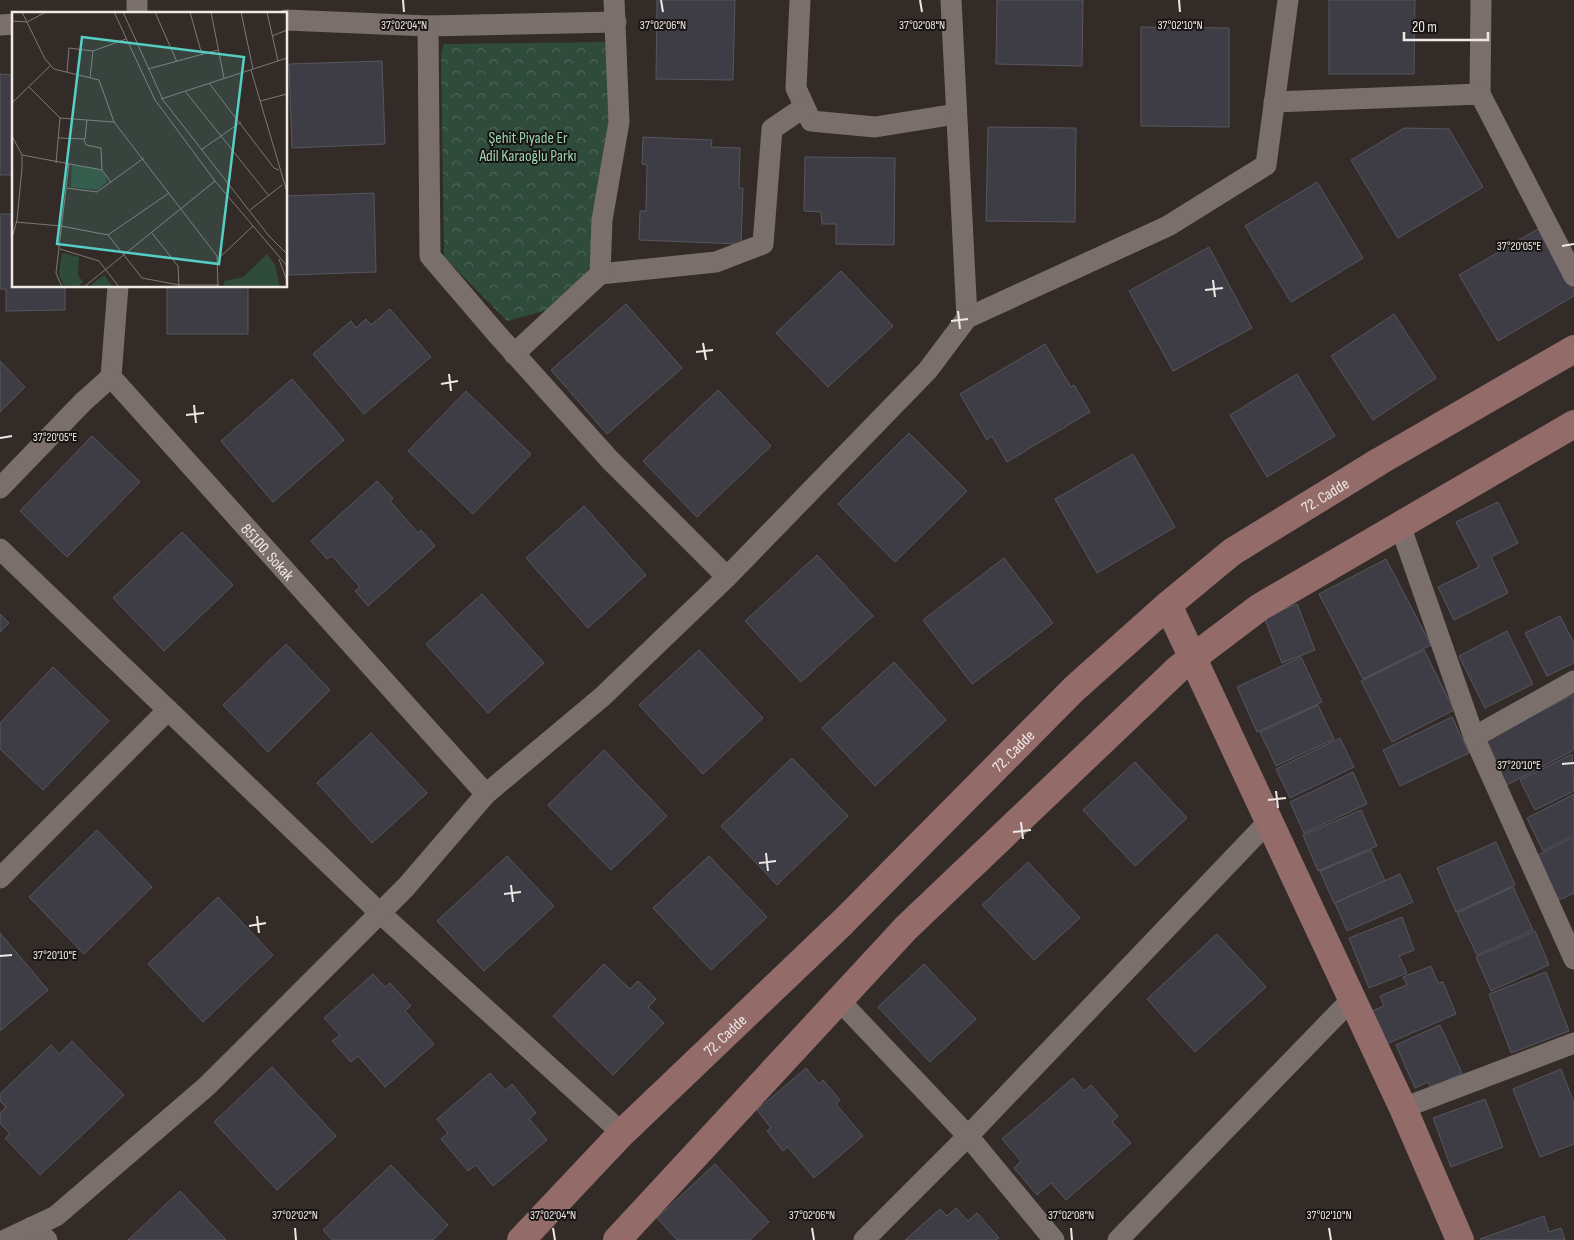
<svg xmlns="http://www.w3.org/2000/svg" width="1574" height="1240" font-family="'Sofia Sans Condensed',sans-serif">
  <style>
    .park { fill: url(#park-crowns) }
    .building { fill: #3e3d46; stroke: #57565f }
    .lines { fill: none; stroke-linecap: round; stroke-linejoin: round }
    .minor { stroke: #7a6f6b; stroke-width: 21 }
    .secondary { stroke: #936c6a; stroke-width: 28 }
    .ticks { fill: none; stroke: #efe9e6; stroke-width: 2 }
    .labels { text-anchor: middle; stroke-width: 4; stroke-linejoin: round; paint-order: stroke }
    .park-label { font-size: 16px; fill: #99d2b1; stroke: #181412 }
    .street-label { font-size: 16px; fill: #efe9e6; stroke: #181412 }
    .inset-road { fill: none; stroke: #7e7773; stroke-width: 1 }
    .view { fill: #56cec3; fill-opacity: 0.15; stroke: #56cec3; stroke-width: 2.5 }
    .inset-edge { fill: none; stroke: #efe9e6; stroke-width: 2.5 }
    .ticks-label { font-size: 12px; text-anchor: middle; fill: #efe9e6; stroke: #181412; stroke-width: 4; stroke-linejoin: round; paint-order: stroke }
  </style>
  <defs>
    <pattern id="park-crowns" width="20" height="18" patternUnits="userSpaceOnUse" patternTransform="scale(1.25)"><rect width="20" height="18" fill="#2f4b3b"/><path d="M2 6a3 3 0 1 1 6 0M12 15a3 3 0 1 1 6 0" fill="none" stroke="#4d6557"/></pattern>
  </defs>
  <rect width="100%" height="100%" fill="#332b27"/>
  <polygon class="park" points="605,42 615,50 610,238 562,306 507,321 444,257 441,54 444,44"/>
  <g class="building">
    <polygon points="657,0 735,0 733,80 656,79"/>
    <polygon points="997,0 1083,0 1082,66 996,64"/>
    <polygon points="1329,0 1415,0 1414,74 1329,74"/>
    <polygon points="1141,27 1229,28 1229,127 1141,126"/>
    <polygon points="382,61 385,144 292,148 289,64"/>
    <polygon points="0,74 14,75 14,175 0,175"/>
    <polygon points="988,127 1076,128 1075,222 986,221"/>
    <polygon points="1404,128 1449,129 1483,187 1398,238 1351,160"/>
    <polygon points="643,137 712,140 711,147 740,148 739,188 743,188 741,244 639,240 640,211 646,211 647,165 642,164"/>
    <polygon points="805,157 895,158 894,245 836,244 836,224 822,224 821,212 804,211"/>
    <polygon points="1317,182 1363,258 1291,302 1245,226"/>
    <polygon points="374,193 376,272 289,275 286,196"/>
    <polygon points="0,214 14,214 14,286 65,286 65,310 6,311 6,289 0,289"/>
    <polygon points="1538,229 1574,291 1574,296 1498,341 1459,275"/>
    <polygon points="1209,247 1252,328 1173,371 1129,291"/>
    <polygon points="841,271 893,326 828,387 776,333"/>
    <rect x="167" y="286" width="81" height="48"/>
    <polygon points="626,304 682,368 607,434 551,370"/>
    <polygon points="390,309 431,357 364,414 313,354 351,321 356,328 366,319 371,325"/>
    <polygon points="1394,314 1436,378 1373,420 1331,356"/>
    <polygon points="1045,344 1071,387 1074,385 1090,412 1007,462 992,436 987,440 960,394"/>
    <polygon points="0,361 25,387 0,412"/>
    <polygon points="1297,374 1335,436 1267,477 1230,415"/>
    <polygon points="292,379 344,440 273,502 221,441"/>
    <polygon points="718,390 771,446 697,517 643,461"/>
    <polygon points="466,391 531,454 473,514 408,451"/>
    <polygon points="909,433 967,491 895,562 838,504"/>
    <polygon points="92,436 140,482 67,557 20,511"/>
    <polygon points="1133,454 1175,527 1097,573 1055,499"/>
    <polygon points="377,481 393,498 390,501 418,533 421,530 435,546 368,606 355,591 360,587 332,556 327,559 311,541"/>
    <polygon points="1498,502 1518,543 1491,557 1508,593 1454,620 1438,587 1479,567 1456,522"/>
    <polygon points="584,506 646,575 588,628 526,558"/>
    <polygon points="182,532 233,585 164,651 113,598"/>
    <polygon points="817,555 873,616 801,682 745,621"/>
    <polygon points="1004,558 1053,623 972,684 923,620"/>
    <polygon points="1386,559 1431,645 1363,679 1319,594"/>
    <polygon points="482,594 544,663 488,713 426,644"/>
    <polygon points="1297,604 1315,650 1282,663 1264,617"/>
    <polygon points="0,614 9,623 0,632"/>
    <polygon points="1560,616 1574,643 1574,663 1547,676 1525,633"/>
    <polygon points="1507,631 1533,684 1485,708 1459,656"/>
    <polygon points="286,644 330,690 268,752 223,705"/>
    <polygon points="699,650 763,718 703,774 639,705"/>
    <polygon points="1424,650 1454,710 1392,742 1361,681"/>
    <polygon points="1301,657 1322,702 1257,732 1237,687"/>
    <polygon points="894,662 946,720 875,786 822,728"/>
    <polygon points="53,667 109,721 43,790 0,749 0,723"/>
    <polygon points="1573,695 1574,750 1507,785 1484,740"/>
    <polygon points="1318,705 1334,739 1276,766 1260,732"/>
    <polygon points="1452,717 1469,753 1400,786 1383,750"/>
    <polygon points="371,733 427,793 372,843 317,783"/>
    <polygon points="1340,738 1354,767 1290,798 1276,769"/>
    <polygon points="604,750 667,816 611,870 548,805"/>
    <polygon points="1572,754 1574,791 1535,810 1520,780"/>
    <polygon points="792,758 848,816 777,885 721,826"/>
    <polygon points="1135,762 1187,818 1135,866 1083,810"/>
    <polygon points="1353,772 1367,804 1304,833 1290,802"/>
    <polygon points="1574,794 1574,835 1543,851 1527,818"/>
    <polygon points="1361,810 1377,846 1318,871 1303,835"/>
    <polygon points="97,830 152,887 84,954 29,897"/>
    <polygon points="1574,837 1574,893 1559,900 1536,856"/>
    <polygon points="1496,842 1515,885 1456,912 1437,868"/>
    <polygon points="1371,850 1385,881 1334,903 1320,871"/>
    <polygon points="507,856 554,906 484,971 437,921"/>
    <polygon points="709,856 767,917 711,970 653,908"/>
    <polygon points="1028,862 1080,918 1034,960 982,905"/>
    <polygon points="1400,874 1413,902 1347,931 1335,903"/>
    <polygon points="1513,887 1533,930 1477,955 1457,913"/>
    <polygon points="218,897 273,955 203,1022 148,964"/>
    <polygon points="1402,917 1414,950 1399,956 1407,973 1369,988 1349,938"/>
    <polygon points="1535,931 1549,965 1491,991 1476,957"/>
    <polygon points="0,933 48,990 0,1031"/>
    <polygon points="1217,934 1266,987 1195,1052 1147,999"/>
    <polygon points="604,964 630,989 638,981 656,999 648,1007 664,1023 613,1075 553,1016"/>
    <polygon points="924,964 976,1019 930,1062 878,1007"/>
    <polygon points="1431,966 1438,983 1443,982 1456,1014 1384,1045 1370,1012 1384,1006 1380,996 1407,985 1403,977"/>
    <polygon points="1546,972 1569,1031 1511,1053 1489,994"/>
    <polygon points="373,974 385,987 390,983 411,1006 405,1011 434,1044 385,1087 358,1056 351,1062 332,1041 340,1035 324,1018"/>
    <polygon points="1440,1025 1462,1073 1431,1088 1428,1082 1415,1088 1396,1045"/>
    <polygon points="72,1041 124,1095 40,1175 5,1138 10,1134 0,1123 0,1113 6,1107 0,1101 0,1094 51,1045 59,1054"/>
    <polygon points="272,1067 336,1136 277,1190 214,1122"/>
    <polygon points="806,1068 819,1084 823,1080 840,1100 836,1104 863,1136 814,1178 788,1147 783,1151 767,1131 771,1128 757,1110"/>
    <polygon points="1561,1069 1574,1103 1574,1144 1540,1157 1513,1089"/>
    <polygon points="490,1073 505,1090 512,1084 536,1113 529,1119 547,1140 493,1186 476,1165 468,1171 441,1139 448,1133 437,1119"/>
    <polygon points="1073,1078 1084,1091 1091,1085 1118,1116 1112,1122 1131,1143 1066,1200 1051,1183 1037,1195 1014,1168 1021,1161 1002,1139"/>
    <polygon points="1485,1099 1503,1147 1451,1167 1433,1118"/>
    <polygon points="715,1164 769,1222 750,1240 677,1240 657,1218"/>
    <polygon points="391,1165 448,1225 433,1240 332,1240 323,1230"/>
    <polygon points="180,1191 226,1240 128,1240"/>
    <polygon points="956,1208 968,1221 977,1213 999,1238 996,1240 905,1240 940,1209 947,1216"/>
    <polygon points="1544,1216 1549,1232 1561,1228 1565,1240 1480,1239"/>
  </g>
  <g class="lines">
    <g class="minor">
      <polyline points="137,0 137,14"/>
      <polyline points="800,0 796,88 811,121 875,127 956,114"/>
      <polyline points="951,0 967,318"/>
      <polyline points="286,20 428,26 616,22"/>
      <polyline points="0,25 14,24"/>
      <polyline points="428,26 430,256 496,333 610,460 727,577"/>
      <polyline points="1480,94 1481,0"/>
      <polyline points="1274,102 1480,94 1574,276"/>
      <polyline points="600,274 716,262 763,244 772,129 803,108"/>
      <path id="s1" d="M118 286 111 377 486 794"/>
      <polyline points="514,354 600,274 602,220 619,122 614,0"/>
      <polyline points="0,488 83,402 111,377"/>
      <polyline points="1400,525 1474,737 1574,959"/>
      <polyline points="0,549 380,913 622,1133"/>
      <polyline points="1474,737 1574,681"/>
      <polyline points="0,878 168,710"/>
      <polyline points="839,1000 968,1136 1054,1240"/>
      <polyline points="1403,1108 1574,1043"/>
      <polyline points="32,1227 47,1240"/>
      <polyline points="5,1240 56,1216 207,1086 406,887 486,794 602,697 727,577 928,370 967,318 1168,226 1266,165 1288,0"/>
      <polyline points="864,1240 968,1136 1268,822"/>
      <polyline points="1118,1240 1352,999"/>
    </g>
    <g class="secondary">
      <polyline points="1168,605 1403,1108 1460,1240"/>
      <path id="s2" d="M521 1240 622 1133 843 922 1074 689 1168 605 1232 552 1380 461 1574 349"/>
      <polyline points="617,1240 906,928 1178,669 1260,607 1574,424"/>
    </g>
  </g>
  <path class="ticks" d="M403 0 404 12M661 0 663 12M920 0 922 12M1179 0 1180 12M1562 246 1574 244M1213 280 1215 297M1205 290 1223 288M958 311 960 329M951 321 968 319M703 343 706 360M696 352 713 350M449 374 451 391M441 384 458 381M194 405 196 423M186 415 204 413M0 438 12 436M1562 764 1574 763M1276 791 1278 808M1268 800 1286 798M1021 822 1023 839M1013 832 1031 830M766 853 768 871M759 863 776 861M511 885 513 902M504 894 521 892M257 916 259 933M249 926 266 923M0 956 12 955M295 1228 296 1240M553 1228 555 1240M812 1228 814 1240M1071 1228 1072 1240M1329 1228 1331 1240"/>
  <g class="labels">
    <g class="park-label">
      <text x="528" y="143">Şehit Piyade Er<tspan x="528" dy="18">Adil Karaoğlu Parkı</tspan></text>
    </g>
    <g class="street-label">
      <text dy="6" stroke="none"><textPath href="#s2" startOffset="1099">72. Cadde</textPath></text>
      <text dy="6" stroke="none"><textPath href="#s1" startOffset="326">85100. Sokak</textPath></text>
      <text dy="6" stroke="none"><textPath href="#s2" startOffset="694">72. Cadde</textPath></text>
      <text dy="6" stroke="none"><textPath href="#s2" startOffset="289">72. Cadde</textPath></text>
    </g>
  </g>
  <g transform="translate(12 12)">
    <rect width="275" height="275" fill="#332b27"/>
    <path d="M60 153 86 156 94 163 95 170 85 178 59 175ZM50 241 67 245 66 263 71 270 65 275 51 273 47 261ZM255 242 263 253 268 275H212V269L231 265ZM92 263 101 275H81L79 273Z" fill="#2f4b3b"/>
    <path class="inset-road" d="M10 0 33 47 42 57 87 68 102 110 205 244 206 275M102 0 143 88 203 169 275 254M111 0 151 88 257 224 275 242M143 0 165 50M178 0 190 43M199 0 212 66M229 0 241 57M255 0 266 49M0 9 15 10 34 0M260 24 275 18M136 57 206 38M239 58 275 180M55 60 57 36 81 39M78 66 81 39 114 27M197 71 262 156 267 158M17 75 48 106 102 110M173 79 257 184M149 87 275 46M248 89 275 82M0 91 39 53M0 124 10 143V156L5 208 0 226M47 126 73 127 75 108M72 128 74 133 89 136 90 158M189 138 229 110M10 143 90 158 99 170M44 151 48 106M55 176 85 180 132 146M238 198 270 173M4 210 49 214 96 223 157 181M140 221 166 254 167 275M96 223 130 266 167 273H207M48 237 87 249 107 275M206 247 241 214M267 247 275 269M50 275 44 261 57 151M72 275 203 169"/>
    <path class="view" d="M70 25 232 45 207 252 45 232Z"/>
    <rect width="275" height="275" class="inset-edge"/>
  </g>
  <g class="ticks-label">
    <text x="404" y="29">37°02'04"N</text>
    <text x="663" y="29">37°02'06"N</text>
    <text x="922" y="29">37°02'08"N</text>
    <text x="1180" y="29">37°02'10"N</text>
    <text x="1519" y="250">37°20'05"E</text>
    <text x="55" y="441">37°20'05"E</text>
    <text x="1519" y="769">37°20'10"E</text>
    <text x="55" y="959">37°20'10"E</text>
    <text x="295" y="1219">37°02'02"N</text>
    <text x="553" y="1219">37°02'04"N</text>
    <text x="812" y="1219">37°02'06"N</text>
    <text x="1071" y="1219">37°02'08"N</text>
    <text x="1329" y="1219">37°02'10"N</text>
  </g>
  <path d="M1404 32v8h84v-8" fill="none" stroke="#efe9e6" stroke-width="2.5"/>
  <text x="1412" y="32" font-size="15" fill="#efe9e6" stroke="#181412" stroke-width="4" paint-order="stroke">20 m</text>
</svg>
